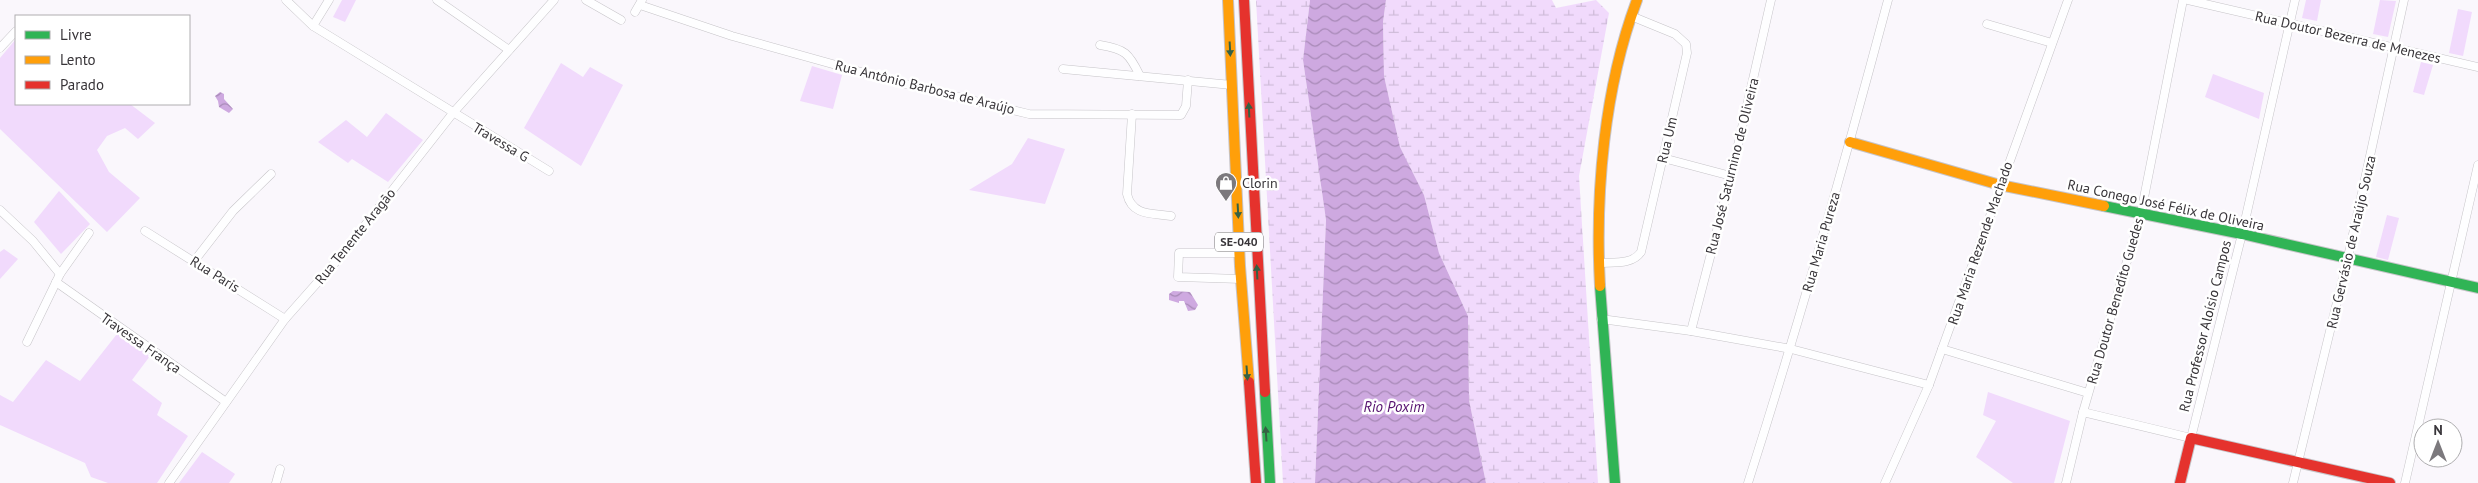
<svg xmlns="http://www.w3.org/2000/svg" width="2478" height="483" font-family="'PT Sans',sans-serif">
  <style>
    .grass { fill: #f1dafc }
    .wetland { fill: url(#wetland-marsh) }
    .water { fill: url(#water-waves) }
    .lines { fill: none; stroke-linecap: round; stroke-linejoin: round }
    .street-casing { stroke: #c6c4c8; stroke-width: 9 }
    .fast-casing { stroke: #c6c4c8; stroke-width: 12 }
    .slow-casing { stroke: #c6c4c8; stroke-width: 12 }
    .jam-casing { stroke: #c6c4c8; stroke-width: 12 }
    .street { stroke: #fefeff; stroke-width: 8 }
    .fast { stroke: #30b455; stroke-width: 10 }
    .slow { stroke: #ff9f0a; stroke-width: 10 }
    .jam { stroke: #e5322d; stroke-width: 10 }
    .oneway { fill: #356143 }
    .labels { text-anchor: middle; stroke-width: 5; stroke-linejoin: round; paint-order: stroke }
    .shield { fill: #fff; stroke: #747274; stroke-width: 1 }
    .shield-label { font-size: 12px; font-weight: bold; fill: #383539 }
    .street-label { font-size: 14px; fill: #383539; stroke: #fff }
    .poi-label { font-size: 14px; fill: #383539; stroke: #fff; text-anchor: start }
    .water-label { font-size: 15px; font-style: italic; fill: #56126f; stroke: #fff }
  </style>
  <defs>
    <pattern id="wetland-marsh" width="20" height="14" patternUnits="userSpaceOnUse" patternTransform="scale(1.25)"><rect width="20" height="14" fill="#f1dafc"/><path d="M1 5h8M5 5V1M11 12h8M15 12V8" fill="none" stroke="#cfbcd9"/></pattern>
    <pattern id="water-waves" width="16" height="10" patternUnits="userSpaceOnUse" patternTransform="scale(1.25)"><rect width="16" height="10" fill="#cea9e0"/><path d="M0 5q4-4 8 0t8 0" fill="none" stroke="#a88ab7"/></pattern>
  </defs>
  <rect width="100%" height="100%" fill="#faf7fc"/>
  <g class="grass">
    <polygon points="342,0 356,0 345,22 333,17"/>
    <polygon points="2306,0 2321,0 2317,21 2302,18"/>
    <polygon points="2380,0 2396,1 2388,37 2373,34"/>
    <polygon points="2458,9 2472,12 2463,56 2449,53"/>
    <polygon points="16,39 16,104 130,104 155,123 138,139 125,128 107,136 97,150 109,172 140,198 107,232 0,129 0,58"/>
    <polygon points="2421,62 2433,65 2424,95 2413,92"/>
    <polygon points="561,63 583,77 590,67 623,85 581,166 524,128"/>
    <polygon points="812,66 842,75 833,109 800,101"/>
    <polygon points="2213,74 2264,93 2259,119 2205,97"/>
    <polygon points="386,113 423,140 388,182 352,159 348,163 318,142 346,120 367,137"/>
    <polygon points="1028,138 1065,149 1045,204 969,190 1012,164"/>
    <polygon points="59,191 90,224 61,254 34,222"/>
    <polygon points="2387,215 2399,218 2388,260 2376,257"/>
    <polygon points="4,249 18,259 0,279 0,252"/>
    <polygon points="117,334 150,356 132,380 162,403 157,415 188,436 157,483 108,483 91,477 85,463 0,425 0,395 13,402 46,360 80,381"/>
    <polygon points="1988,392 2070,421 2054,483 2013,483 1976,457 1996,421 1983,415"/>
    <polygon points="202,452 235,474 229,483 179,483"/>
  </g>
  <g class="wetland">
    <polygon points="1256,0 1310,0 1303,60 1326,220 1315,483 1283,483"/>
    <polygon points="1386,0 1552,0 1556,8 1596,0 1609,13 1579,176 1598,483 1486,483 1469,400 1468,316 1439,253 1424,195 1400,147 1384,76 1383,22"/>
  </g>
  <g class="water">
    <polygon points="1310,0 1386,0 1383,22 1384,76 1400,147 1424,195 1439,253 1468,316 1469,400 1486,483 1315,483 1326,220 1303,60"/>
    <polygon points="220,92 224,94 224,99 233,109 229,113 219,107 218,101 215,96"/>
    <polygon points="1173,291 1190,292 1198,305 1195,310 1188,311 1184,301 1179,301 1179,303 1169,300 1169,294"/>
  </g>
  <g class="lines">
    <g class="street-casing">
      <g id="street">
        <polyline points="286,0 313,26 549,171"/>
        <polyline points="437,0 509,50"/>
        <polyline points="586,0 621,20"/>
        <polyline points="2188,0 2478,67"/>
        <polyline points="640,5 732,36 897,82 1029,114 1181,115 1186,106 1188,80"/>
        <polyline points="635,12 642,0"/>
        <polyline points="1987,24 2052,43"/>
        <polyline points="313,26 329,0"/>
        <path d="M1100 45C1125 49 1129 53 1140 76"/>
        <polyline points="0,48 16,31"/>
        <polyline points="1063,69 1232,85"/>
        <path d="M1132 114 1127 194C1132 216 1152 213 1171 216"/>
        <polyline points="1663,158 1731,176"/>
        <polyline points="0,210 33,241 60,274"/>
        <polyline points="145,231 285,319"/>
        <polyline points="1240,253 1179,253 1178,277 1241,279"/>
        <polyline points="195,260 233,211 271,174"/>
        <path d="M1600 263C1614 262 1632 265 1641 252L1687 53 1686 44 1675 34 1631 16"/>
        <polyline points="56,282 226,402"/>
        <polyline points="1601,319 1691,331 1791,349 1929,385"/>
        <polyline points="1691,331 1731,176 1771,0"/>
        <polyline points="27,342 60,274 89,233"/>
        <polyline points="1942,349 2088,393"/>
        <polyline points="2083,412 2191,438 2242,234 2295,0"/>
        <polyline points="169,483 285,319 340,257 453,113 554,0"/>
        <polyline points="276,483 280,469"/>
        <path d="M1748 483C1799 323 1845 162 1888 0"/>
        <polyline points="1885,483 1929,385 2068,0"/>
        <polyline points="2066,483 2083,412 2141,213 2183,0"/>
        <polyline points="2293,483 2348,257 2404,0"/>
        <polyline points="2405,483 2478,165"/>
      </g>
    </g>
    <g class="fast-casing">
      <g id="fast">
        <polyline points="2104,206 2242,234 2478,288"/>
        <polyline points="1600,286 1615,483"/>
        <polyline points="1265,392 1270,483"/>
      </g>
    </g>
    <g class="slow-casing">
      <g id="slow">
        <polyline points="1228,0 1240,266 1249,382"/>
        <polyline points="1850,142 2000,185 2104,206"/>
        <path d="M1600 286C1595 193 1604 88 1637 0"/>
      </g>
    </g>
    <g class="jam-casing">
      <g id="jam">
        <polyline points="1244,0 1265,392"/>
        <polyline points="1249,382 1256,483"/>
        <polyline points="2180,483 2191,438 2390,483"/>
      </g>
    </g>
    <use href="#street" class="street"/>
    <use href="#fast" class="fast"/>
    <use href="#slow" class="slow"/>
    <use href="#jam" class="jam"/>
  </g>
  <defs><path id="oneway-solid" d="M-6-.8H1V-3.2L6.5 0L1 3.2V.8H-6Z" transform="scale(1.25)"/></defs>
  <g class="oneway">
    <use href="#oneway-solid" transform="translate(1230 49) rotate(87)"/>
    <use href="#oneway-solid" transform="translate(1249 110) rotate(-93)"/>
    <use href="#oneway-solid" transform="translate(1238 211) rotate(87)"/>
    <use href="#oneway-solid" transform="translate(1257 272) rotate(-93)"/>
    <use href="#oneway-solid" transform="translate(1247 373) rotate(86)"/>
    <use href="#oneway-solid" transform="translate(1266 434) rotate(-94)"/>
  </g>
  <defs>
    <g id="shop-pin" transform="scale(1.125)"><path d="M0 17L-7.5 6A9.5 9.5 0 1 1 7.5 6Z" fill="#7c797d" stroke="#fff"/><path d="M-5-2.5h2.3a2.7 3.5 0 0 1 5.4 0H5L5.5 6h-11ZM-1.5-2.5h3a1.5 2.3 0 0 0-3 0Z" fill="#fff"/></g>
  </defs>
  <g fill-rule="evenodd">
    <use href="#shop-pin" x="1226" y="183"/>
  </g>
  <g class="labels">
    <rect class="shield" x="1215" y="232.5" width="48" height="19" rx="4"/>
    <g class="shield-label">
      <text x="1239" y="246">SE-040</text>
    </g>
    <g class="street-label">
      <text transform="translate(2348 37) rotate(13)" y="5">Rua Doutor Bezerra de Menezes</text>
      <text transform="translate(925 87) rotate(14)" y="5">Rua Antônio Barbosa de Araújo</text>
      <text transform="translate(1667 140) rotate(-77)" y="5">Rua Um</text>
      <text transform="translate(501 142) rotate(31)" y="5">Travessa G</text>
      <text transform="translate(1732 166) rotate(-76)" y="5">Rua José Saturnino de Oliveira</text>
      <text transform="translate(2166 205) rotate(12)" y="5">Rua Conego José Félix de Oliveira</text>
      <text transform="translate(355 236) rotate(-51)" y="5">Rua Tenente Aragão</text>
      <text transform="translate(1821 242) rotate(-74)" y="5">Rua Maria Pureza</text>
      <text transform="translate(2351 242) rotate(-77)" y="5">Rua Gervásio de Araújo Souza</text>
      <text transform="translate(1980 243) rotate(-71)" y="5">Rua Maria Rezende Machado</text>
      <text transform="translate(215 274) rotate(32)" y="5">Rua Paris</text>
      <text transform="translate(2115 301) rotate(-74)" y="5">Rua Doutor Benedito Guedes</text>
      <text transform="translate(2205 326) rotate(-76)" y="5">Rua Professor Aloísio Campos</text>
      <text transform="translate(141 343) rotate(35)" y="5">Travessa França</text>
    </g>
    <g class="poi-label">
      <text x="1242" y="188">Clorin</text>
    </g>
    <g class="water-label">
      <text x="1394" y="412">Rio Poxim</text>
    </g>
  </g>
  <rect x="15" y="15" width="175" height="90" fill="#ffffff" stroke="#afaeb0"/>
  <rect x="25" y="31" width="25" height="8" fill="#30b455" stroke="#afaeb0"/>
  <text x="60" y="40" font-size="15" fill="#383539">Livre</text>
  <rect x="25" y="56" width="25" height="8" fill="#ff9f0a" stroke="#afaeb0"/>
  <text x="60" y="65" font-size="15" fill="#383539">Lento</text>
  <rect x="25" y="81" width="25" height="8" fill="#e5322d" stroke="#afaeb0"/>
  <text x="60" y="90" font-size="15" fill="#383539">Parado</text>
  <g transform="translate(2438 443)"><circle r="24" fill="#ffffff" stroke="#afaeb0"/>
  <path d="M0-4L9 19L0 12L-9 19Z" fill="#7c797d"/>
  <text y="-8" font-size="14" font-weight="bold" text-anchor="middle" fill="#383539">N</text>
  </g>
</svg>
